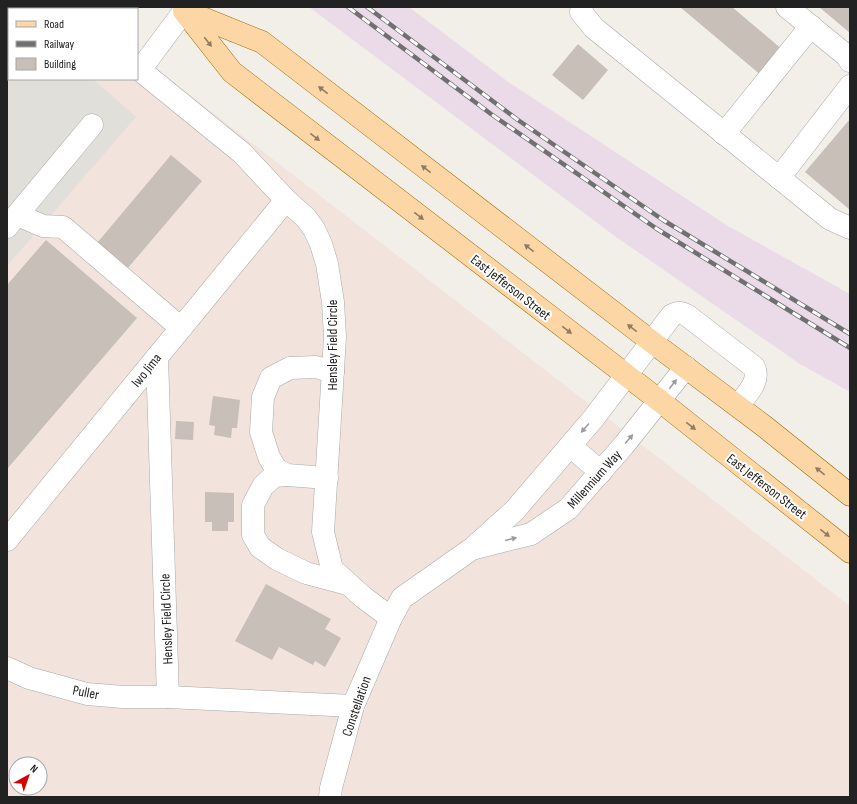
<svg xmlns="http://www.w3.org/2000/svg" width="857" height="804" font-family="'Sofia Sans Condensed',sans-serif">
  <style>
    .industrial { fill: #ebdbe8 }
    .military { fill: #f3e3dd; fill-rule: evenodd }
    .airport { fill: #e1dfda }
    .building { fill: #c7bfb8 }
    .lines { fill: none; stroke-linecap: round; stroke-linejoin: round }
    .minor-casing { stroke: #a9a9a9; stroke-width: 23 }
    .major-casing { stroke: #a06b00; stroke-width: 23 }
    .minor { stroke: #fff; stroke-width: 22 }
    .major { stroke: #fcd6a4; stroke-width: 22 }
    .rail-casing { stroke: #707070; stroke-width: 4.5 }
    .rail { stroke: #fff; stroke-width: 3; stroke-dasharray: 9; stroke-linecap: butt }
    .oneway { fill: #8f7c63 }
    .oneway2 { fill: #9c9c9c }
    .labels { text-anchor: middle; stroke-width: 4; stroke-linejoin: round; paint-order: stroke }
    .street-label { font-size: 14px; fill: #222; stroke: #fff }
  </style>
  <rect width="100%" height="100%" fill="#f2efe9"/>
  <polygon class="industrial" points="309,7 409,7 507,81 728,226 850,294 850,392 800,364 616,237"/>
  <path class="military" d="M7 7H76L79 9H9V79H137V54L850 606V797H7ZM16 764H40V788H16Z"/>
  <polygon class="airport" points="7,7 10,7 12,9 9,9 9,79 93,79 136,117 7,266"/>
  <g class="building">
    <polygon points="680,7 732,7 783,50 762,76"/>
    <polygon points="819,7 850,7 850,33"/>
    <polygon points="578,44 608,70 583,100 552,75"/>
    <polygon points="850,119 850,210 805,172"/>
    <polygon points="171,155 202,181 127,269 97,243"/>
    <polygon points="46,240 137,318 7,469 7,285"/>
    <polygon points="213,396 240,400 237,428 232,428 231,438 214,435 215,426 209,425"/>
    <polygon points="176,421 194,422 193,440 175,439"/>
    <polygon points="205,492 234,493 234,522 228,522 228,531 212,531 212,522 205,522"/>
    <polygon points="266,584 331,619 325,629 341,638 325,667 315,661 313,665 279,647 272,660 235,641"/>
  </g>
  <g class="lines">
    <g class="minor-casing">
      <g id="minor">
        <polyline points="582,7 581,12 594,28 830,219 850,228"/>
        <polyline points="787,7 847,56 850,61"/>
        <polyline points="184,11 140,70 242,153 286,200 306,218 314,229 321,244 327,264 333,302 335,337 323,532 332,569 363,597 391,618"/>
        <polyline points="724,134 811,26"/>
        <polyline points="779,178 850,86"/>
        <polyline points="18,215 43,226 63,227 181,328"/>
        <polyline points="7,227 92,125"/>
        <polyline points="157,357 168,697"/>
        <polyline points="570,446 601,472"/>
        <polyline points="287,475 274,476 263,486 253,505 253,535 260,547 277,559 306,573 347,584"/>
        <polyline points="327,478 287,475 276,469 269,457 261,432 263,397 271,378 290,368 316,367 333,372"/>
        <polyline points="7,540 286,200"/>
        <polyline points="475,548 531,534 568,509 624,445 686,367"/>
        <polyline points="7,668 29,678 87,694 123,697 168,697 353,706"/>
        <path d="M330 797 331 788 353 706 391 618 402 598 473 548 515 510 593 419 672 315C679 312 682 312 688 316L754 367C761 382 746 394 738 406"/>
      </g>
    </g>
    <g class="major-casing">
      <g id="major">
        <polyline points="184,11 232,72 660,401 850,552"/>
        <polyline points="185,11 262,42 652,342 764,426 850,495"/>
      </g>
    </g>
    <use href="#minor" class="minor"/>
    <use href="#major" class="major"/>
    <g class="rail-casing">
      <g id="rail">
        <polyline points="348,7 491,114 657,229 850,348"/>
        <polyline points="367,7 518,120 663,220 850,334"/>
      </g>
    </g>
    <use href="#rail" class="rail"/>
  </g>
  <defs><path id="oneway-solid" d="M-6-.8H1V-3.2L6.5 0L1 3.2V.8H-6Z"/></defs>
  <g class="oneway">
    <use href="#oneway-solid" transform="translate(208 42) rotate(52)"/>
    <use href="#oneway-solid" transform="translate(323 90) rotate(-142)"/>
    <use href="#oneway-solid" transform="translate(315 137) rotate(38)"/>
    <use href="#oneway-solid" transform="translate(426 169) rotate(-142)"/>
    <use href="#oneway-solid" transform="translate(419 216) rotate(38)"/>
    <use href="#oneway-solid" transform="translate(529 248) rotate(-142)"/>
    <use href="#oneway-solid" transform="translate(632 328) rotate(-142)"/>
    <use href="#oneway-solid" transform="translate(567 330) rotate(38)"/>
    <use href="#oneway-solid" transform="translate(691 426) rotate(38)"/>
    <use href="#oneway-solid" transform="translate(820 471) rotate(-141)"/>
    <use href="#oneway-solid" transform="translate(825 533) rotate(38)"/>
  </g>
  <g class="oneway2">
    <use href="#oneway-solid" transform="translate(673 384) rotate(-52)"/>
    <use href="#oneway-solid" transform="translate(585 428) rotate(131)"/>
    <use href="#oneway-solid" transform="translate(629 439) rotate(-50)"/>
    <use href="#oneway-solid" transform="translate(511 539) rotate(-14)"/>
  </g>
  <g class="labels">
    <g class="street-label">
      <text transform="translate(511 287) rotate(38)" y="5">East Jefferson Street</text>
      <text transform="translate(332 345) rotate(-90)" y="5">Hensley Field Circle</text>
      <text transform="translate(146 370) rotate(-51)" y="5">Iwo Jima</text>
      <text transform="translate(594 479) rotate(-48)" y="5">Millennium Way</text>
      <text transform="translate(767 486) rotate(38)" y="5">East Jefferson Street</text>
      <text transform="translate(166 619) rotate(-92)" y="5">Hensley Field Circle</text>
      <text transform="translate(86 692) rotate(11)" y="5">Puller</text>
      <text transform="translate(356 706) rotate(-71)" y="5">Constellation</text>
    </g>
  </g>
  <rect width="857" height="804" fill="none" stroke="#222222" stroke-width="16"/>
  <rect x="8" y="8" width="130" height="72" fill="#ffffff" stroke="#a7a7a7"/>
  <rect x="16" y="21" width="20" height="6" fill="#fcd6a4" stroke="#a7a7a7"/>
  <text x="44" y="28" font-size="12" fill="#222222">Road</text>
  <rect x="16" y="41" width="20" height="6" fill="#707070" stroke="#a7a7a7"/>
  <text x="44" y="48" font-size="12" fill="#222222">Railway</text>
  <rect x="16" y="58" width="20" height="12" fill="#c7bfb8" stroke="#a7a7a7"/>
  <text x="44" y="68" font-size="12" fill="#222222">Building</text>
  <g transform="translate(28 776) rotate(40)"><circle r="19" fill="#ffffff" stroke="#a7a7a7"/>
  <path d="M0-3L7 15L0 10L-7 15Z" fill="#d40000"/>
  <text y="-6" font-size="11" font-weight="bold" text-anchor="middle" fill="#222222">N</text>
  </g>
</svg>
